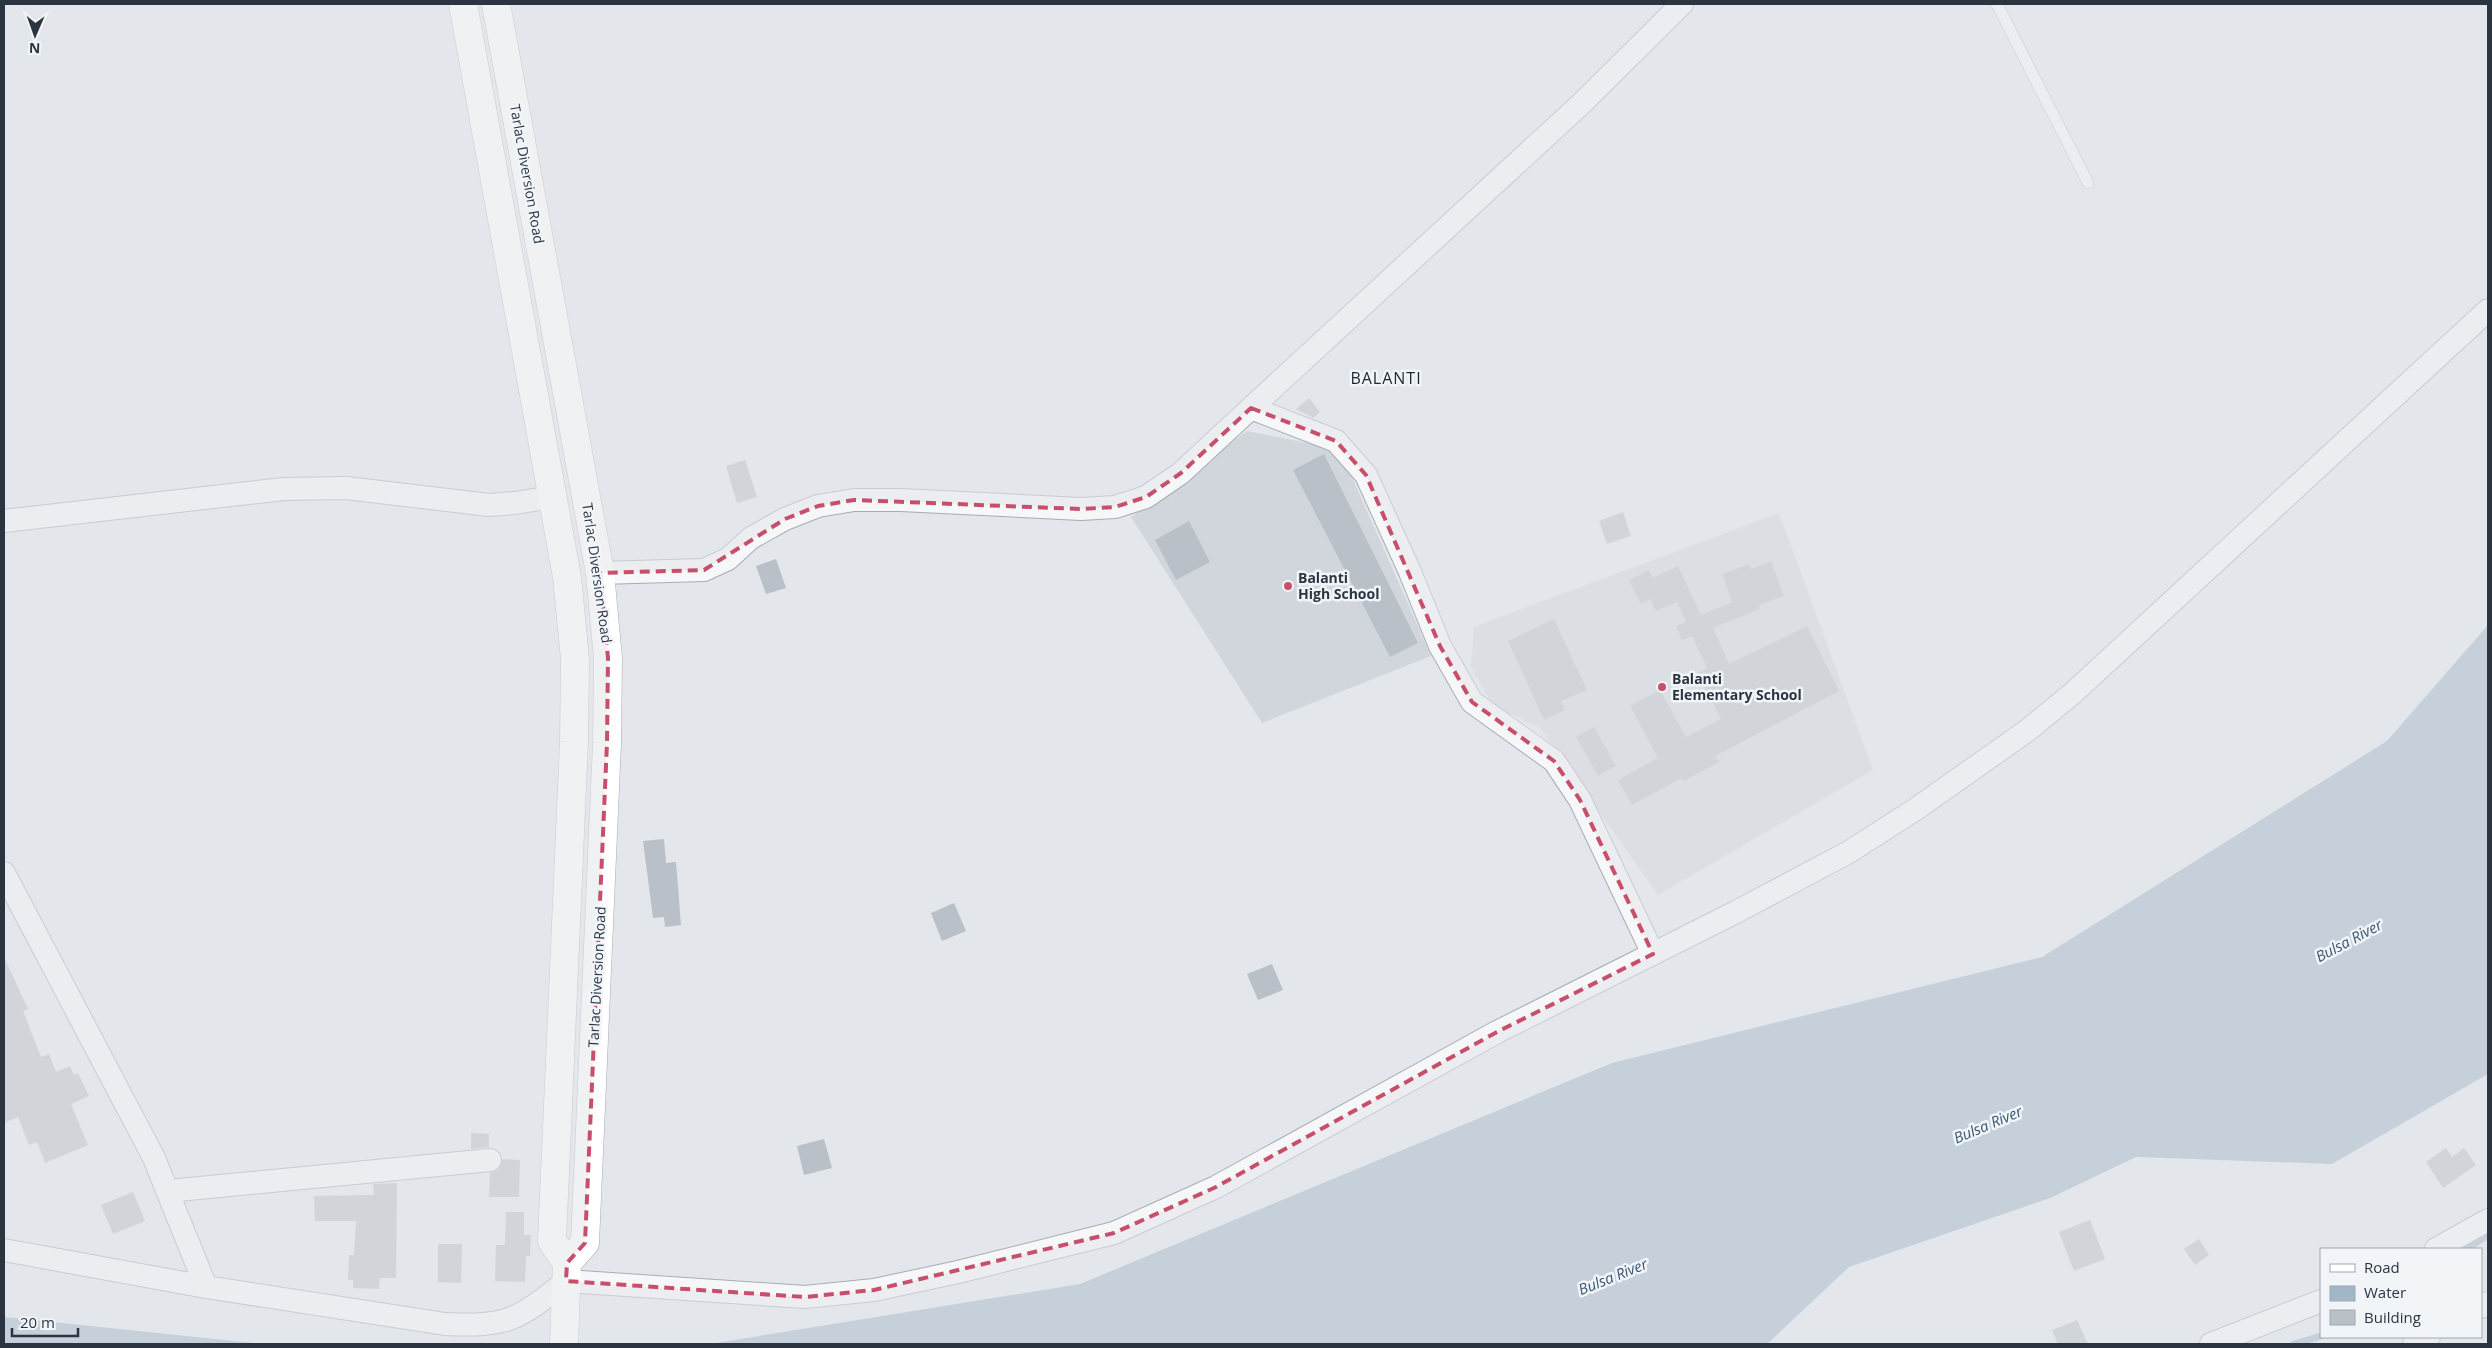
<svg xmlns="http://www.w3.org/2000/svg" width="2492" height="1348" font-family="'Open Sans',sans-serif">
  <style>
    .built { fill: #d1d6dc }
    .water { fill: #a0b7c8 }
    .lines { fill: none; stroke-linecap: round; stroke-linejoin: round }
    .stream { stroke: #a0b7c8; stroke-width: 7 }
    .building { fill: #bac0c7 }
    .service-casing { stroke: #a8adb4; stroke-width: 12 }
    .minor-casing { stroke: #a8adb4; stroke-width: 24 }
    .secondary-casing { stroke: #a8adb4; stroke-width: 29 }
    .service { stroke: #f5f7f9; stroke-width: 11 }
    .minor { stroke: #f5f7f9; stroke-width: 22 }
    .secondary { stroke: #fff; stroke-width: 28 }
    .marked { fill: none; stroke: #c84f6c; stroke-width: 4; stroke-dasharray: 10 6; stroke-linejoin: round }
    .poi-dot { fill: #c84f6c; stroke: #f2f5f8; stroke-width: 2 }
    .labels { text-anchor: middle; stroke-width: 5; stroke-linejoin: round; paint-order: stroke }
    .street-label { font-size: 14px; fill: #2b3542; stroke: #f2f5f8 }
    .poi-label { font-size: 14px; font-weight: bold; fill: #2b3542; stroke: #f2f5f8; text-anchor: start }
    .water-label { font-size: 15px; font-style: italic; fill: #375874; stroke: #f2f5f8 }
    .quarter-label { font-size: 16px; letter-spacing: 1px; fill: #1d2633; stroke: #f2f5f8 }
  </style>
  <rect width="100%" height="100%" fill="#e3e6ea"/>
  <g class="built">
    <polygon points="1247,431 1327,447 1351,475 1431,656 1262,723 1131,517"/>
    <polygon points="1779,513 1873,770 1658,895 1541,729 1493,705 1471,668 1474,627"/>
  </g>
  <g class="water">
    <polygon points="2488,625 2488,1074 2332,1164 2136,1157 2050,1198 1849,1267 1767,1344 710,1344 1080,1284 1612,1063 2042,957 2387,741"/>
    <polygon points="4,1317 264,1344 4,1344"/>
  </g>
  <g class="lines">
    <g class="stream">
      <polyline points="2466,1249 2488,1235"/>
      <polyline points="2294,1344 2321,1336"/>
    </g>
  </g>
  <g class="building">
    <polygon points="1309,398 1320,412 1313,418 1296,409"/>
    <polygon points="1324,454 1418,643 1390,657 1293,470"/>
    <polygon points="745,460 757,497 737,503 726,466"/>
    <polygon points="1623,512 1631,536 1607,544 1599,521"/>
    <polygon points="1189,521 1210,562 1176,580 1155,540"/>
    <polygon points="776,559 786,588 766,594 756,566"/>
    <polygon points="1771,561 1784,596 1759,605 1760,609 1713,628 1729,664 1807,626 1839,691 1715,756 1719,762 1684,781 1682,778 1632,805 1618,780 1658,758 1630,706 1660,690 1686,737 1721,719 1697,673 1707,668 1692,636 1682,640 1676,626 1686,622 1677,602 1656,611 1651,599 1641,604 1629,580 1649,570 1652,578 1678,566 1701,615 1732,602 1722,574 1749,564 1751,569"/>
    <polygon points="1554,619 1587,690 1561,701 1565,710 1544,720 1508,641"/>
    <polygon points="1594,727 1616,766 1598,776 1576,737"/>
    <polygon points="664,839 666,863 676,862 681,925 665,927 664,917 653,918 643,841"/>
    <polygon points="954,903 966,931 942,941 931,913"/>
    <polygon points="4,957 28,1009 23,1011 41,1057 49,1054 56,1072 70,1066 74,1075 78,1073 89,1096 71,1104 88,1145 45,1163 37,1142 29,1145 18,1117 4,1123"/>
    <polygon points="1272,964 1283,990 1258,1000 1247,974"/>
    <polygon points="471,1133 489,1134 489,1147 471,1149"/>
    <polygon points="824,1139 832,1168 804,1175 797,1146"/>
    <polygon points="2446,1148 2452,1157 2464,1148 2476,1165 2443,1188 2426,1162"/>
    <polygon points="503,1159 520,1160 519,1197 489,1197 490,1173 498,1170"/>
    <polygon points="397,1183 396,1278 380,1278 379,1289 353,1288 353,1280 348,1280 349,1255 354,1255 356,1221 315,1221 314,1196 374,1195 373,1184"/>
    <polygon points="133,1192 145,1221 113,1234 101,1205"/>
    <polygon points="506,1212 524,1212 524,1235 531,1235 530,1256 526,1256 525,1282 495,1281 496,1245 505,1245"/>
    <polygon points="2090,1220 2105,1259 2074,1271 2059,1232"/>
    <polygon points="2199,1239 2209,1255 2195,1265 2184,1249"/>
    <polygon points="438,1244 462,1244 461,1283 438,1282"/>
    <polygon points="2077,1320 2088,1344 2058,1344 2052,1330"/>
  </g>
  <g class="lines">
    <g class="service-casing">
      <polyline id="service" points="1997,4 2088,183"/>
    </g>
    <g class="minor-casing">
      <g id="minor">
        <polyline points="1251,408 1336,441 1366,475 1410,572 1440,646 1472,702 1554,761 1580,800 1653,954"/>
        <polyline points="4,521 283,489 346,488 489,505 515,503 552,497"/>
        <polyline points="600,573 704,570 728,559 751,538 785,519 818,506 854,500 901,500 1081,509 1115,507 1146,497 1181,473 1251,408 1581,104 1682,4"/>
        <polyline points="4,873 154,1158 206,1287"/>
        <polyline points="168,1191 490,1160"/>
        <polyline points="2436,1249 2488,1220"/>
        <path d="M4 1250 206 1287 445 1324C508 1327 518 1320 566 1281L805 1297 874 1290 958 1272 1114 1233 1216 1187 1497 1032 1736 912 1849 852 1916 809 2028 730 2073 693 2488 310"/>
        <polyline points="2481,1307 2488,1303"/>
        <polyline points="2211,1344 2321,1301"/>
        <polyline points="2414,1344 2429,1337"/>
      </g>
    </g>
    <g class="secondary-casing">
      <g id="secondary">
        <polyline points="463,4 567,577 575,659 574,742 552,1241 567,1263 564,1344"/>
        <polyline points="496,4 600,573 608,658 607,743 585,1243 567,1263"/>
      </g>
    </g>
    <use href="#service" class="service"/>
    <use href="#minor" class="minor"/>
    <use href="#secondary" class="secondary"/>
  </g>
  <path d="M0 0H2492V1348H0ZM1251 408 1336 441 1366 475 1440 646 1472 702 1554 761 1580 800 1653 954 1497 1032 1216 1187 1114 1233 874 1290 805 1297 566 1281 567 1263 585 1243 607 743 608 658 600 573 704 570 785 519 818 506 854 500 1081 509 1115 507 1146 497 1181 473Z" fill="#e3e6ea" fill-opacity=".55" fill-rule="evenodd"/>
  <path class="marked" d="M1251 408 1336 441 1366 475 1440 646 1472 702 1554 761 1580 800 1653 954 1497 1032 1216 1187 1114 1233 874 1290 805 1297 566 1281 567 1263 585 1243 607 743 608 658 600 573 704 570 785 519 818 506 854 500 1081 509 1115 507 1146 497 1181 473Z"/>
  <g class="poi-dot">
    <circle cx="1288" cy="586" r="5"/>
    <circle cx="1662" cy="687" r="5"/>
  </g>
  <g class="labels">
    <g class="street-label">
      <text transform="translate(527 174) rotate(80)" y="5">Tarlac Diversion Road</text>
      <text transform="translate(597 573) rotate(82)" y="5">Tarlac Diversion Road</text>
      <text transform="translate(597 977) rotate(-87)" y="5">Tarlac Diversion Road</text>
    </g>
    <g class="poi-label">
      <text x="1298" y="583">Balanti<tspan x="1298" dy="16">High School</tspan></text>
      <text x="1672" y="684">Balanti<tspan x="1672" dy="16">Elementary School</tspan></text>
    </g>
    <g class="water-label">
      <text transform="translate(2349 941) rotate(-28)" y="5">Bulsa River</text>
      <text transform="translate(1988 1125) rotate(-23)" y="5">Bulsa River</text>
      <text transform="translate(1613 1277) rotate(-22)" y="5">Bulsa River</text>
    </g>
    <g class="quarter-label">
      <text x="1386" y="384">BALANTI</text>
    </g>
  </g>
  <rect width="2492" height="1348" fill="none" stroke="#2b3542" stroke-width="10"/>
  <rect x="2320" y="1248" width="162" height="90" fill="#f2f5f8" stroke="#a2a8af"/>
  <rect x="2330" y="1264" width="25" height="8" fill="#ffffff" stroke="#a2a8af"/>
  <text x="2364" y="1273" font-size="15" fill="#2b3542">Road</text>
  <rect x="2330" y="1286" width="25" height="15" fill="#a0b7c8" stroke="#a2a8af"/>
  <text x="2364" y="1298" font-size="15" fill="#2b3542">Water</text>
  <rect x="2330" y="1310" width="25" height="15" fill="#bac0c7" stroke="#a2a8af"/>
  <text x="2364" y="1323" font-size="15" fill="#2b3542">Building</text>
  <g transform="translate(35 35) rotate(182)" stroke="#f2f5f8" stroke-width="4" paint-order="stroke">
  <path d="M0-4L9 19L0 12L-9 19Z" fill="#2b3542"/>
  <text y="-8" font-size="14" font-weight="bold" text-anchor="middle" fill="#2b3542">N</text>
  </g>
  <path d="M12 1328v8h66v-8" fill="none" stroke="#2b3542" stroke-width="2.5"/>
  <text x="20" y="1328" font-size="15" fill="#2b3542" stroke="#f2f5f8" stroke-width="4" paint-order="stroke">20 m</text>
</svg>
